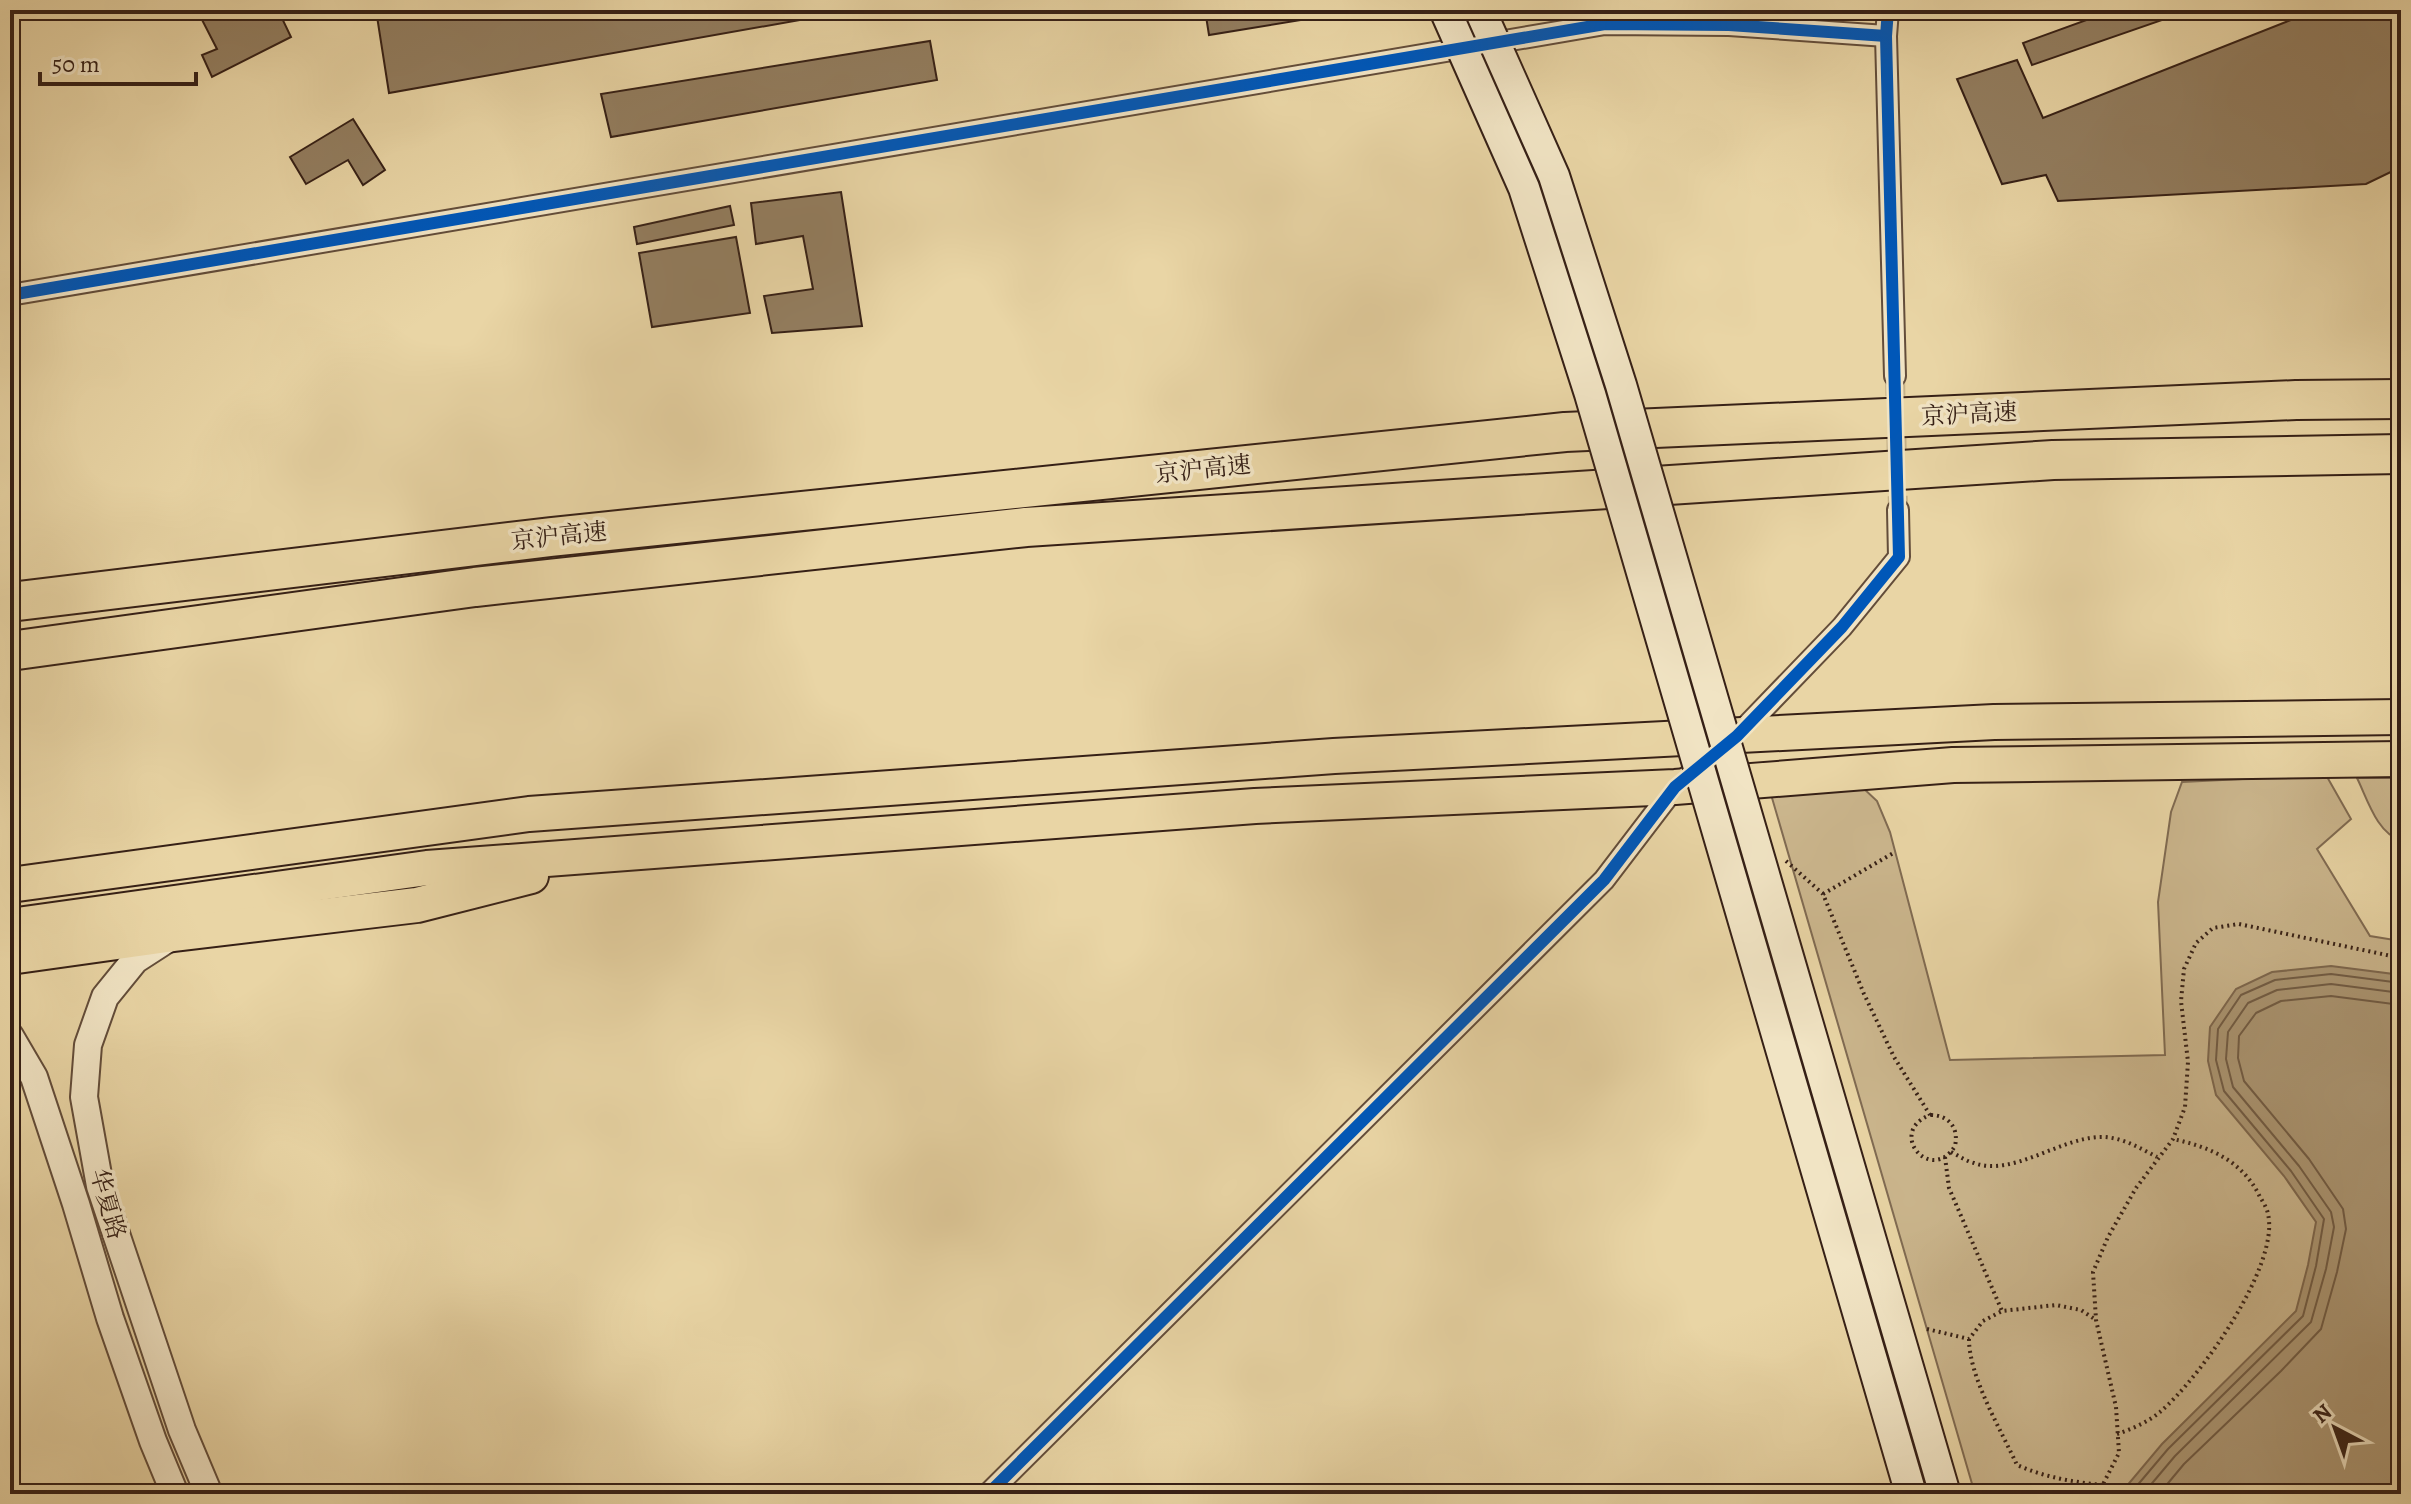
<svg xmlns="http://www.w3.org/2000/svg" width="2411" height="1504" font-family="Alegreya,'Noto Serif SC',serif">
  <style>
    .green { fill: #cbb68d; stroke: #806b52; stroke-width: 2 }
    .water { fill: #ac9774; stroke: #7d674e; stroke-width: 2 }
    .lines { fill: none; stroke-linecap: round; stroke-linejoin: round }
    .shore { stroke: #715c45; stroke-width: 2 }
    .building { fill: #937e60; stroke: #362016; stroke-width: 2 }
    .minor-tunnel { stroke: #c5b188; stroke-width: 20; stroke-dasharray: 20 10; stroke-linecap: butt }
    .minor-casing { stroke: #634d3a; stroke-width: 24 }
    .tertiary-casing { stroke: #634d3a; stroke-width: 30 }
    .trunk-casing { stroke: #362016; stroke-width: 38 }
    .motorway-casing { stroke: #362016; stroke-width: 42 }
    .path { stroke: #362016; stroke-width: 4; stroke-dasharray: 2 4; stroke-linecap: butt }
    .minor { stroke: #f1e4c4; stroke-width: 20 }
    .tertiary { stroke: #f1e4c4; stroke-width: 26 }
    .trunk { stroke: #e9d5a5; stroke-width: 34 }
    .motorway { stroke: #e9d5a5; stroke-width: 38 }
    .secondary-bridge-casing { stroke: #362016; stroke-width: 34; stroke-linecap: butt }
    .secondary-bridge { stroke: #f1e4c4; stroke-width: 30 }
    .cycleway-casing { stroke: #f1e4c4; stroke-width: 17 }
    .cycleway { stroke: #0057b8; stroke-width: 12 }
    .labels { text-anchor: middle; stroke-width: 7; stroke-linejoin: round; paint-order: stroke }
    .street-label { font-size: 24px; fill: #362016; stroke: #f1e4c4 }
  </style>
  <rect width="100%" height="100%" fill="#e9d5a5"/>
  <filter id="stains"><feTurbulence type="fractalNoise" baseFrequency=".0025" numOctaves="4"/><feColorMatrix values="0 0 0 0 .2 0 0 0 0 .09 0 0 0 0 .02 0 0 0 .5 -.17"/></filter>
  <radialGradient id="worn" r=".72"><stop offset=".6" stop-color="#630" stop-opacity="0"/><stop offset="1" stop-color="#630" stop-opacity=".3"/></radialGradient>
  <g class="green">
    <polygon points="2326,775 2351,819 2317,849 2370,936 2401,941 2401,1494 1975,1494 1770,791 1861,786 1877,801 1890,832 1950,1060 2165,1055 2158,902 2171,812 2182,782"/>
    <path d="M2357 778H2401V840C2377 834 2367 798 2357 778Z"/>
  </g>
  <polygon class="water" points="2331,966 2401,975 2401,1494 2120,1494 2162,1444 2296,1311 2308,1265 2316,1222 2284,1176 2216,1095 2208,1061 2210,1027 2236,989 2272,972"/>
  <g class="lines">
    <g class="shore">
      <polyline points="2130,1494 2168,1449 2303,1316 2316,1266 2324,1219 2291,1171 2224,1091 2216,1060 2218,1029 2241,995 2275,980 2331,974 2401,983"/>
      <polyline points="2143,1494 2175,1456 2311,1322 2326,1269 2334,1227 2331,1212 2299,1166 2233,1087 2226,1059 2228,1032 2248,1003 2277,990 2331,984 2401,993"/>
      <polyline points="2159,1494 2184,1464 2281,1371 2321,1329 2337,1272 2346,1229 2343,1209 2309,1159 2244,1081 2238,1058 2239,1036 2256,1013 2281,1001 2331,996 2401,1005"/>
    </g>
  </g>
  <g class="building">
    <polygon points="197,10 265,10 270,19 280,14 291,37 212,77 202,55 217,49"/>
    <polygon points="376,10 856,10 389,93"/>
    <polygon points="1205,10 1337,10 1338,14 1209,35"/>
    <polygon points="2114,10 2161,10 2165,19 2032,65 2023,43"/>
    <polygon points="2316,10 2391,10 2401,37 2401,167 2366,184 2058,201 2046,175 2002,184 1957,79 2017,60 2043,118"/>
    <polygon points="930,41 937,80 611,137 601,94"/>
    <polygon points="353,119 385,170 363,185 348,160 306,184 290,157"/>
    <polygon points="841,192 862,326 772,333 764,296 813,289 803,236 756,244 751,203"/>
    <polygon points="730,206 734,225 637,244 634,227"/>
    <polygon points="736,237 750,313 652,327 639,253"/>
  </g>
  <g class="lines">
    <polyline class="minor-tunnel" points="1895,376 1898,510"/>
    <g class="minor-casing">
      <g id="minor">
        <polyline points="1888,10 1886,36 1895,376"/>
        <polyline points="10,295 1605,24 1729,25 1886,36"/>
        <polyline points="988,1494 1604,880 1675,787 1737,736 1842,627 1899,557 1898,510"/>
      </g>
    </g>
    <g class="tertiary-casing">
      <g id="tertiary">
        <polyline points="169,938 135,960 105,997 88,1045 84,1097 100,1186 182,1430 209,1494"/>
        <polyline points="10,1036 34,1077 76,1204 110,1318 153,1441 175,1494"/>
      </g>
    </g>
    <g class="trunk-casing">
      <g id="trunk">
        <polyline points="10,885 529,814 1334,756 1994,722 2401,717"/>
        <polyline points="10,926 427,868 1255,806 1675,787 1953,765 2401,759"/>
        <polyline points="10,957 174,934 417,905 531,876"/>
      </g>
    </g>
    <g class="motorway-casing">
      <g id="motorway">
        <polyline points="10,602 551,537 1565,432 2296,400 2401,399"/>
        <polyline points="10,651 475,587 1026,527 2053,460 2401,454"/>
      </g>
    </g>
    <g class="path">
      <path d="M1786 861 1823 894 1864 994 1894 1057 1930 1115C1886 1132 1931 1185 1955 1146 1959 1128 1949 1115 1930 1115"/>
      <polyline points="1823,894 1895,852"/>
      <path d="M1951 1152C1959 1156 1966 1161 1974 1163 2012 1177 2058 1139 2099 1137 2120 1136 2140 1148 2157 1157"/>
      <polyline points="1945,1157 1949,1188 2002,1311"/>
      <polyline points="1927,1329 1969,1339 1983,1321 2002,1311 2056,1305 2081,1310 2096,1320"/>
      <path d="M1969 1339C1969 1377 2001 1430 2017 1465 2044 1477 2073 1482 2102 1485"/>
      <path d="M2117 1434C2132 1429 2148 1422 2160 1412 2199 1379 2280 1266 2268 1214 2267 1208 2263 1202 2260 1197 2243 1161 2210 1147 2173 1139"/>
      <polyline points="2098,1494 2119,1453 2116,1407 2096,1320 2093,1272 2108,1237 2136,1188 2173,1139 2185,1107 2188,1062 2181,1001 2184,969 2196,943 2213,928 2239,924 2401,958"/>
    </g>
    <use href="#minor" class="minor"/>
    <use href="#tertiary" class="tertiary"/>
    <use href="#trunk" class="trunk"/>
    <use href="#motorway" class="motorway"/>
    <g class="secondary-bridge-casing">
      <g id="secondary-bridge">
        <polyline points="1445,10 1524,188 1590,394 1911,1494"/>
        <polyline points="1480,10 1554,176 1621,385 1945,1494"/>
      </g>
    </g>
    <use href="#secondary-bridge" class="secondary-bridge"/>
    <g class="cycleway-casing">
      <g id="cycleway">
        <polyline points="10,295 1605,24 1729,25 1886,36"/>
        <polyline points="988,1494 1604,880 1675,787 1737,736 1842,627 1899,557 1886,36 1888,10"/>
      </g>
    </g>
    <use href="#cycleway" class="cycleway"/>
  </g>
  <g class="labels">
    <g class="street-label">
      <text transform="translate(1969 414) rotate(-3)" y="8">京沪高速</text>
      <text transform="translate(1203 469) rotate(-6)" y="8">京沪高速</text>
      <text transform="translate(559 536) rotate(-6)" y="8">京沪高速</text>
      <text transform="translate(108 1204) rotate(74)" y="8">华夏路</text>
    </g>
  </g>
  <rect width="2411" height="1504" fill="none" stroke="#e9d5a5" stroke-width="40"/>
  <rect x="12" y="12" width="2387" height="1480" fill="none" stroke="#362016" stroke-width="4"/>
  <rect x="20" y="20" width="2371" height="1464" fill="none" stroke="#362016" stroke-width="2"/>
  <g transform="translate(2335 1428) rotate(319)" stroke="#f1e4c4" stroke-width="6" paint-order="stroke">
  <path d="M0-6L14 30L0 20L-14 30Z" fill="#362016"/>
  <text y="-12" font-size="22" font-weight="bold" text-anchor="middle" fill="#362016">N</text>
  </g>
  <path d="M40 72v12h156v-12" fill="none" stroke="#362016" stroke-width="4"/>
  <text x="52" y="72" font-size="24" fill="#362016" stroke="#f1e4c4" stroke-width="6" paint-order="stroke">50 m</text>
  <rect width="100%" height="100%" filter="url(#stains)"/>
  <rect width="100%" height="100%" fill="url(#worn)"/>
</svg>
